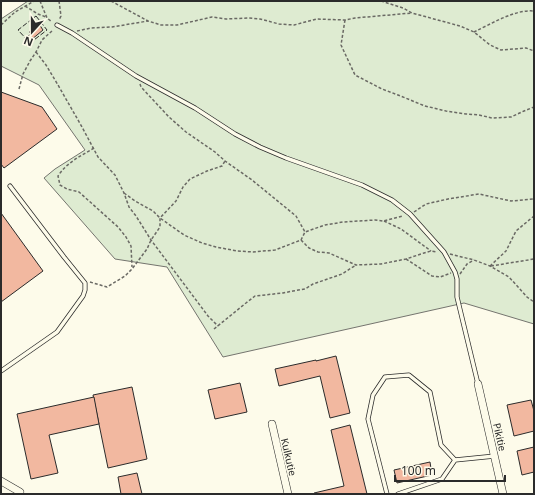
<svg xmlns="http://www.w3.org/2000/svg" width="535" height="495" font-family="'Noto Sans',sans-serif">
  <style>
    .green { fill: #deebd1; stroke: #74746e }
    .building { fill: #f2b8a0; stroke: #2b2b2b }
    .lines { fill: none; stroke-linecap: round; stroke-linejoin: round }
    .service-casing { stroke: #2b2b2b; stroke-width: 5 }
    .minor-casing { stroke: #2b2b2b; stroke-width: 8 }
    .path { stroke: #6a6964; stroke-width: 1.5; stroke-dasharray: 3 2; stroke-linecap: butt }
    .service { stroke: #fdfbea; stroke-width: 3.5 }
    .minor { stroke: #fdfbea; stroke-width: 7 }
    .fence { stroke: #2b2b2b; stroke-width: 1; stroke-dasharray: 5 2; stroke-linecap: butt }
    .labels { text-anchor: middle; stroke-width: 3; stroke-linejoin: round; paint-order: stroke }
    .street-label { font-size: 10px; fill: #2b2b2b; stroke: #fdfbea }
  </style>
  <rect width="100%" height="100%" fill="#fdfbea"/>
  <polygon class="green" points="28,1 534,1 534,324 464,303 223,357 167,267 115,259 44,178 55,169 85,150 39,85 1,66 1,19"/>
  <g class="building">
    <polygon points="39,24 43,30 31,40 28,36 31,34 29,32"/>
    <polygon points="1,92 42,107 57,129 4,168 1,164"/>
    <polygon points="1,213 43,271 1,302"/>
    <polygon points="336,356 350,413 330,418 320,376 279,386 275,369 316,360 316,361"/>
    <polygon points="240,383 247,412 215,419 208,390"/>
    <polygon points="132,387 147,459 108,468 93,395"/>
    <polygon points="94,397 99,424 49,435 58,473 31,479 17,414"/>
    <polygon points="531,400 534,411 534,431 514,436 507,405"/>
    <polygon points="350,425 367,494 314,494 314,493 344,486 331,430"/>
    <polygon points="534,447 534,472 522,475 517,451"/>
    <polygon points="430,462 432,475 397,483 394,470"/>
    <polygon points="137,473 142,494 121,494 118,477"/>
  </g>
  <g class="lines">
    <g class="service-casing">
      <g id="service">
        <polyline points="57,25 72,33 136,76 195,108 235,134 260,147 286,158 362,185 392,200 410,214 444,252 455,272 457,279 457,297 478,384"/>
        <polyline points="1,371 57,332 83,296 85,290 85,283 64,257 10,186"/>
        <polyline points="387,494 368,419 373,395 385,377 409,375 430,392 441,445 455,460"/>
        <polyline points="398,494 442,479 455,460 495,456"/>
      </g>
    </g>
    <g class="minor-casing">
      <g id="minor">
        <polyline points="478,384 503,494"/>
        <polyline points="272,424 288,494"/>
        <polyline points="1,481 20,492"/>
      </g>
    </g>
    <g class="path">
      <polyline points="40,1 47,18 52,22"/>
      <polyline points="59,1 61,16 59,20"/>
      <polyline points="111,1 148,21 161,25 177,25 212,17 226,19 248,18 260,19 279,24 294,25 317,19 345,20 355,18 412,13"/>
      <polyline points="381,1 403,8 412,13 460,26 474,32 490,45 501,50 526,48 534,51"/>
      <polyline points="25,6 38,14 46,17"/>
      <polyline points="345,20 341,45 355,75 382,89 398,95 425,106 446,111 466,114 479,115 492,118 511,117 524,111 534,107"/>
      <polyline points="1,25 15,12 34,1"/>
      <polyline points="77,31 91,28 112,27 148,21"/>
      <path d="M474 32C491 24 515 9 534 11"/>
      <polyline points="36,52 46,65 58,85 82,127 98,157 115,175 124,193 129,207 136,216 151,240 208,316 218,326"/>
      <polyline points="140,84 141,87 169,117 186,132 215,152 225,161 252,180 296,216 305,232"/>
      <polyline points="19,89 23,74 30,61 36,52 42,40 53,30"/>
      <path d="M94 148C81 156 67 162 58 176L60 185 67 189 79 192 118 227 126 237 131 246 132 267"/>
      <polyline points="124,193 135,201 153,211 160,218 184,235 202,243 216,247 237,251 253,252 275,250 301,240 305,232 325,225 343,222 375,220 383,221 403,216"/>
      <polyline points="414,212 426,204 448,199 479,194 511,201 534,199"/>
      <polyline points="384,221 401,229 431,251"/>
      <polyline points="301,240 309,248 318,252 329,253 356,265 381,264 406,259 424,253 431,251 437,252"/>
      <polyline points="450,254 474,260 490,266 509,277 527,297 534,302"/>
      <polyline points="406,259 432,276 440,277 451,273"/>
      <polyline points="490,266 506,251 516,231 534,216"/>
      <polyline points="491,266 534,259"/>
      <polyline points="460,274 467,264 474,260"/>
      <polyline points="90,282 107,287 125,276 132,269 147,249 151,240 160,227 160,218 176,201 183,187 190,179 207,171 222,166 225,161"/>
      <polyline points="214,329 246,303 255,296 283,293 293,291 305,289 313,284 342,274 356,265"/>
    </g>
    <use href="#service" class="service"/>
    <use href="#minor" class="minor"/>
    <polygon class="fence" points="36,16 47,30 30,43 18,30"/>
  </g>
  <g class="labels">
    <g class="street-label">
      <text transform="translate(500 437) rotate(77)" y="4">Pikitie</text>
      <text transform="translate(289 457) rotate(77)" y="4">Kulkutie</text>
    </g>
  </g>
  <rect width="535" height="495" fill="none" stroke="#2b2b2b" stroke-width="4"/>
  <g transform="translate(32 32) rotate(201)" stroke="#fdfbea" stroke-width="3" paint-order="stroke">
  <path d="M0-3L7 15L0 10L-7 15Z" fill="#2b2b2b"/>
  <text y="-6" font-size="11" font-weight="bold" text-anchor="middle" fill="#2b2b2b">N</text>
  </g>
  <path d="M395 475v6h110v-6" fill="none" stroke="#2b2b2b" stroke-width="2"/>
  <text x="401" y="475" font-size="12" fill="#2b2b2b" stroke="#fdfbea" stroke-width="3" paint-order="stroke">100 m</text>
</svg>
